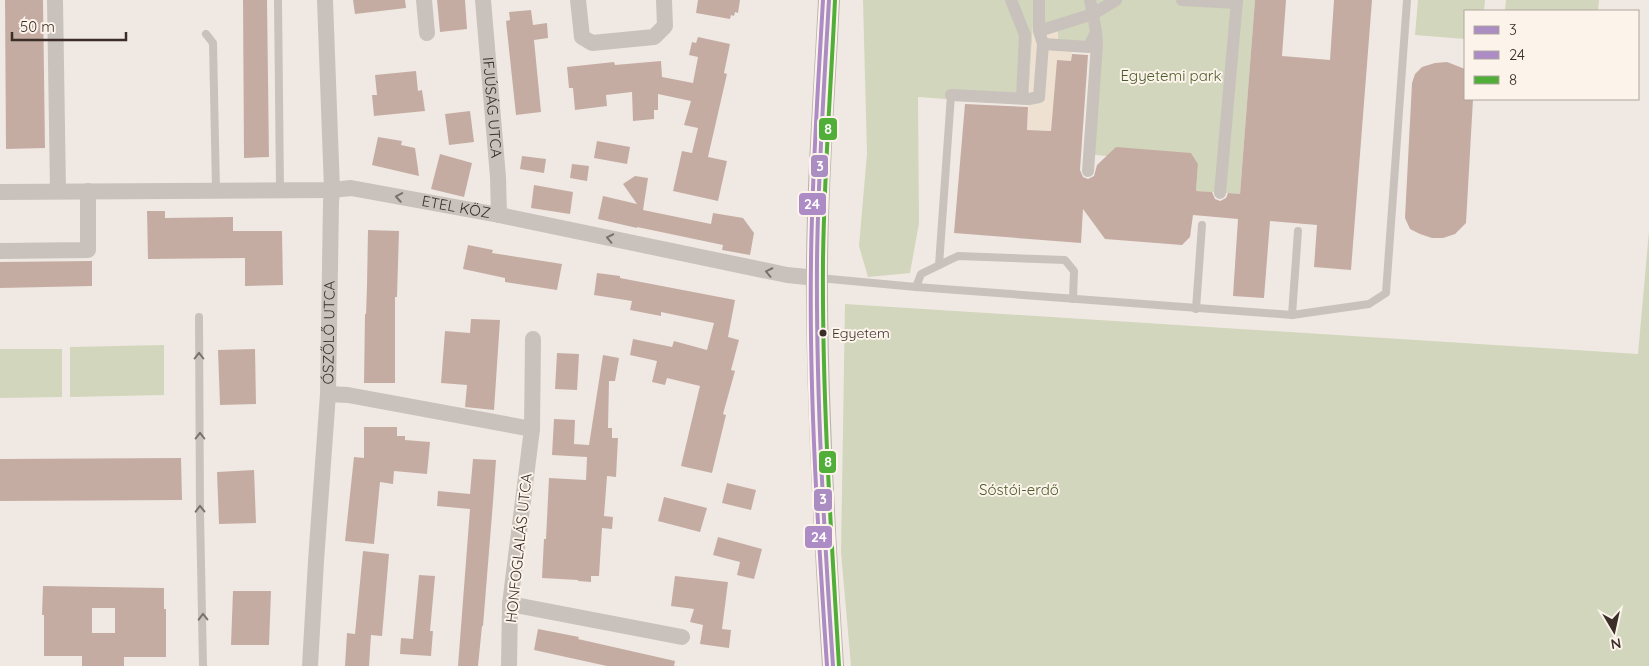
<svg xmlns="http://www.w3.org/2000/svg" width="1649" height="666" font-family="Quicksand,sans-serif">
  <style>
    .green { fill: #d2d6bc }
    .plaza { fill: #efe1d1 }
    .building { fill: #c5aca3; fill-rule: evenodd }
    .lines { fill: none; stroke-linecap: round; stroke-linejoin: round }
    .service { stroke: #c9c2bc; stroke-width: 8 }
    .pedestrian { stroke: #c9c2bc; stroke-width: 12 }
    .minor { stroke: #c9c2bc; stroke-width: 16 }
    .secondary { stroke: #bab2ac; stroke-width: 22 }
    .bus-1-casing { stroke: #fcf4eb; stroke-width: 8 }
    .bus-2-casing { stroke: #fcf4eb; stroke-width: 8 }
    .bus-3-casing { stroke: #fcf4eb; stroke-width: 8 }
    .bus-1 { stroke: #aa8ec2; stroke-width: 4 }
    .bus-2 { stroke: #ad8cc6; stroke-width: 4 }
    .bus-3 { stroke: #51ae38; stroke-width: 4 }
    .oneway { stroke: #7b716b }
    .bus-dot { fill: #3b2e29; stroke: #fcf4eb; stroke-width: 2 }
    .labels { text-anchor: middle; stroke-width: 4; stroke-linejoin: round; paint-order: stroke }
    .bus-label { font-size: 14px; fill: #3b2e29; stroke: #fcf4eb; text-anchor: start }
    .park-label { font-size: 15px; fill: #4b5c2a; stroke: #fcf4eb }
    .street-label { font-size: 15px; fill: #3b2e29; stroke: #fcf4eb }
    .line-badge { stroke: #fcf4eb; stroke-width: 2 }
    .badge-label { font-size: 14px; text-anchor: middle; font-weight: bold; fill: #fff }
  </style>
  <rect width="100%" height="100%" fill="#f0e9e3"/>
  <g class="green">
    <polygon points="863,0 1255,0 1240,194 1196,191 1198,164 1191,153 1106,156 1087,154 1094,52 1058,41 1033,25 1028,105 918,97 919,223 910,273 868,277 859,246 867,154"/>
    <polygon points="1418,0 1485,0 1484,11 1465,11 1465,39 1415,35"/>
    <polygon points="1506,0 1599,0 1598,11 1505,11"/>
    <polygon points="1649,231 1649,666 851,666 841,552 845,304 1638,354"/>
    <polygon points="164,345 164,395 70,397 70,347"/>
    <polygon points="0,349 62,349 62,397 0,398"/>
  </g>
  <polygon class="plaza" points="1033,25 1058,25 1058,40 1073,42 1071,61 1057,60 1051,131 1027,130"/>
  <g class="building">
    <polygon points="5,0 43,0 45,148 6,149"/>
    <polygon points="243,0 267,0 269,157 244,158"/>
    <polygon points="353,0 405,0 406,8 355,14"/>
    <polygon points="437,0 465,0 467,29 440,32"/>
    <polygon points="698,0 740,0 738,13 735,12 734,16 731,15 730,19 696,13"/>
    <polygon points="1255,0 1286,0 1282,56 1330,60 1334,0 1372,0 1351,270 1314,267 1317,225 1270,221 1264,298 1233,296 1238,219 1193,215 1190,237 1182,245 1105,239 1083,209 1081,243 954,233 965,104 1028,107 1027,130 1051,131 1057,60 1071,61 1072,54 1088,55 1080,170 1083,177 1088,179 1094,176 1097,165 1116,147 1191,153 1198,164 1196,191 1212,192 1215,199 1220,201 1226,198 1228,193 1240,194"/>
    <polygon points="531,10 533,25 547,23 548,38 534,40 541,112 516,115 506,21 510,20 509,12"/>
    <polygon points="698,37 730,44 724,73 727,74 708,157 727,161 718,201 673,191 682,151 692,153 698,128 684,125 691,101 658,94 658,110 654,110 654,119 633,121 632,92 606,95 607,106 575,110 573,88 569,88 567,67 614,62 615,65 661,61 662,77 693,83 698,57 689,55 692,42 696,43"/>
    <polygon points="1447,62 1465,69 1465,99 1473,99 1466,223 1455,234 1443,238 1432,238 1420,234 1410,229 1405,218 1412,83 1415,74 1422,67 1435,63"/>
    <polygon points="416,71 418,91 422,90 425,111 374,116 372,95 377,95 375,75"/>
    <polygon points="470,111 474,142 449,145 445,114"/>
    <polygon points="378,137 402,141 401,145 415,148 419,176 372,165"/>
    <polygon points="597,141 630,147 627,164 594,158"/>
    <polygon points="440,154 472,163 464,197 431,189"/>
    <polygon points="522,156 546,159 544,173 520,169"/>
    <polygon points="572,164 589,166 587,181 570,178"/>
    <polygon points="635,176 648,178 643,210 711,224 713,213 743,218 754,233 750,255 722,250 723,245 637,227 637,228 598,219 603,196 637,204 623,184"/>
    <polygon points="534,185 573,192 570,214 531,208"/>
    <polygon points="147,211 165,211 165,218 233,217 233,231 282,231 283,285 245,286 245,258 148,259"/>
    <polygon points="368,230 399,231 397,297 395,297 395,383 364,383 365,314 366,314 367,286"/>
    <polygon points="468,245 493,250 492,253 562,264 557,290 505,282 505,278 463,269"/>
    <polygon points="92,261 92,286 0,288 0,262"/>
    <polygon points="597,273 620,276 620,278 735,300 728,337 739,340 731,370 735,371 723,414 726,415 712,473 681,466 700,386 667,378 665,385 652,382 657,361 630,355 633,339 672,347 674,341 707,350 714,323 661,312 661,316 630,310 632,301 594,295"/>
    <polygon points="471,319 500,320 494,410 465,407 467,385 441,383 445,331 470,333"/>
    <polygon points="255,349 256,404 220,405 218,350"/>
    <polygon points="557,353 579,354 577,390 555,389"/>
    <polygon points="603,355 619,358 615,381 609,381 608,428 612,428 612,438 618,438 616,477 607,476 604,516 613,517 612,529 602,528 599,576 591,576 591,582 578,581 578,580 542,578 544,539 546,539 549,478 586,480 587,457 552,455 554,419 575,420 574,444 589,445"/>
    <polygon points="364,427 397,427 397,436 405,436 405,440 430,442 427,474 394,471 393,484 380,482 374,544 345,541 354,457 364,458"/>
    <polygon points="181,458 182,500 0,501 0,459"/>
    <polygon points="473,459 496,460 493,502 483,626 482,626 478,666 458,666 470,509 437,506 438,491 470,494"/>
    <polygon points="254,470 256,523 219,524 217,472"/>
    <polygon points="727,483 756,490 751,510 722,503"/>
    <polygon points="664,497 707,508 700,532 658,521"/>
    <polygon points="718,537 762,549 754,579 737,575 740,562 713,555"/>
    <polygon points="363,551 389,554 382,636 371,635 369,666 345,666 347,633 355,634"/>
    <polygon points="419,575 435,576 430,631 433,631 431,656 400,654 401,638 413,639"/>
    <polygon points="675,576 728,582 722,629 731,630 729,648 700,644 703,625 690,622 694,609 671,606"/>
    <path d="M43 586 164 588V609H166V657H124V666H82V656H44V615H42ZM92 608H115V633H92Z"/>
    <polygon points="233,591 271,591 269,645 231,645"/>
    <polygon points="538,629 579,637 578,639 675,661 674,666 607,666 534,650"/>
  </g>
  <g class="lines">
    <g class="service">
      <polyline points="278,0 280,189"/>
      <polyline points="206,34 213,43 216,190"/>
      <polyline points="939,265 951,95"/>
      <polyline points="819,278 916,287 1292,315 1369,304 1386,293 1407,0"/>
      <polyline points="916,287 921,274 958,256 1065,260 1074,271 1073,299"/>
      <polyline points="1196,309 1202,225"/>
      <polyline points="1292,315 1298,231"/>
      <polyline points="199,317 200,513 203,666"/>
    </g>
    <g class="pedestrian">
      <polyline points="1011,0 1025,35 1022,98"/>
      <polyline points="1039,0 1039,31"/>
      <polyline points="1182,0 1237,3"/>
      <polyline points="1043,44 1089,47 1096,32 1093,14 1116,0"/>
      <polyline points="951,95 1029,99 1039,97 1043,44 1039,31 1093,14 1090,0"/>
      <polyline points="1088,171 1097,44 1096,32"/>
      <polyline points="1220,193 1237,0"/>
    </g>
    <g class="minor">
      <polyline points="55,0 58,191"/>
      <polyline points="424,0 427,33"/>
      <path id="s1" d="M483 0 498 177 499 215"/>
      <polyline points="578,0 582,37 592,43 654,37 665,26 664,0"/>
      <path id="s2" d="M0 192 332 190 351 188 499 215 787 275 817 278"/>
      <polyline points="0,251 88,250 88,191"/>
      <polyline points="328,394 348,395 532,429 510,604 509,666"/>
      <polyline points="532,429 533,339"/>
      <polyline points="510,604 682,637"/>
      <path id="s3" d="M310 666 316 561 328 394 331 202 332 190 325 0"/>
    </g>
    <path class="secondary" d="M829 0C824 99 816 199 817 299 818 421 825 544 833 666"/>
    <g class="bus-1-casing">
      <path id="bus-1" d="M829 0C824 87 818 174 817 261 816 396 824 531 833 666"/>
    </g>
    <g class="bus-2-casing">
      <path id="bus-2" d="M823 0C818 87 812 174 811 261 809 396 818 531 827 666"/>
    </g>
    <g class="bus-3-casing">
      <path id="bus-3" d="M835 0C831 87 824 174 823 261 822 396 831 531 839 666"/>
    </g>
    <use href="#bus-1" class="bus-1"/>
    <use href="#bus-2" class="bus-2"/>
    <use href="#bus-3" class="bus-3"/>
  </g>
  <defs><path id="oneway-chevron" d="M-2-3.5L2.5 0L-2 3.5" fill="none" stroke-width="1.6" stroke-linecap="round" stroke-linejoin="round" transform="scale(1.25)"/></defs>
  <g class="oneway">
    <use href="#oneway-chevron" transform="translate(399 197) rotate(-170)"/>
    <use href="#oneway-chevron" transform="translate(610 238) rotate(-168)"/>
    <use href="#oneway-chevron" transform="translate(769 272) rotate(-168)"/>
    <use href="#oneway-chevron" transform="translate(199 356) rotate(-90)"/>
    <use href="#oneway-chevron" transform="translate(200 436) rotate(-90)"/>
    <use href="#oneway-chevron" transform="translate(200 509) rotate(-91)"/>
    <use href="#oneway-chevron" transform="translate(203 617) rotate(-91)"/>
  </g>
  <circle class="bus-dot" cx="823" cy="333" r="4.5"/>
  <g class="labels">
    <g class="bus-label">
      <text x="832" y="338">Egyetem</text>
    </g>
    <g class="park-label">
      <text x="1171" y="81">Egyetemi park</text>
      <text x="1019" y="495">Sóstói-erdő</text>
    </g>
    <g class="street-label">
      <text dy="5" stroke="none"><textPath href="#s1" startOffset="108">IFJÚSÁG UTCA</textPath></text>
      <text dy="5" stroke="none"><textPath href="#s2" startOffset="458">ETEL KÖZ</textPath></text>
      <text dy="5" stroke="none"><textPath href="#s3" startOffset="334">ÓSZŐLŐ UTCA</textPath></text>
      <text transform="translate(519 548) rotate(-84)" y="5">HONFOGLALÁS UTCA</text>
    </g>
  </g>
  <g class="line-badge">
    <rect x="818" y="117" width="20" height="24" rx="5" fill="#51ae38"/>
    <rect x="810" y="154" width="19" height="24" rx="5" fill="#aa8ec2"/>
    <rect x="798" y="192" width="29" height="24" rx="5" fill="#ad8cc6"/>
    <rect x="818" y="450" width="19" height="24" rx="5" fill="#51ae38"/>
    <rect x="813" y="488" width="20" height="24" rx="5" fill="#aa8ec2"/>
    <rect x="804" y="525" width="29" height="24" rx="5" fill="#ad8cc6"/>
  </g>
  <g class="badge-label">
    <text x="828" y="134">8</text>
    <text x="820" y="171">3</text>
    <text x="812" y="209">24</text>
    <text x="828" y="467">8</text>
    <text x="823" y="504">3</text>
    <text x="819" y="542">24</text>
  </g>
  <rect x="1464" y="10" width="175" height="90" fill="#fcf4eb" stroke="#afa59d"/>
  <rect x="1474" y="26" width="25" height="8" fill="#aa8ec2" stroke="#afa59d"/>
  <text x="1509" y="35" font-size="15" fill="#3b2e29">3</text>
  <rect x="1474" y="51" width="25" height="8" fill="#ad8cc6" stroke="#afa59d"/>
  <text x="1509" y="60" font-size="15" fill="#3b2e29">24</text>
  <rect x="1474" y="76" width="25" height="8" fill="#51ae38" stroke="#afa59d"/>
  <text x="1509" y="85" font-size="15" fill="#3b2e29">8</text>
  <g transform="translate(1614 631) rotate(171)" stroke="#fcf4eb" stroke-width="4" paint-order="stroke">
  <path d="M0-4L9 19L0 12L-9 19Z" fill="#3b2e29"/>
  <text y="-8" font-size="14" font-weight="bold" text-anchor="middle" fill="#3b2e29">N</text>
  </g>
  <path d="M12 32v8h114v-8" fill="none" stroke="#3b2e29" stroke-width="2.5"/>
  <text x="20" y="32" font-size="15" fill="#3b2e29" stroke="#fcf4eb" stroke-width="4" paint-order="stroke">50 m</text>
</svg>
